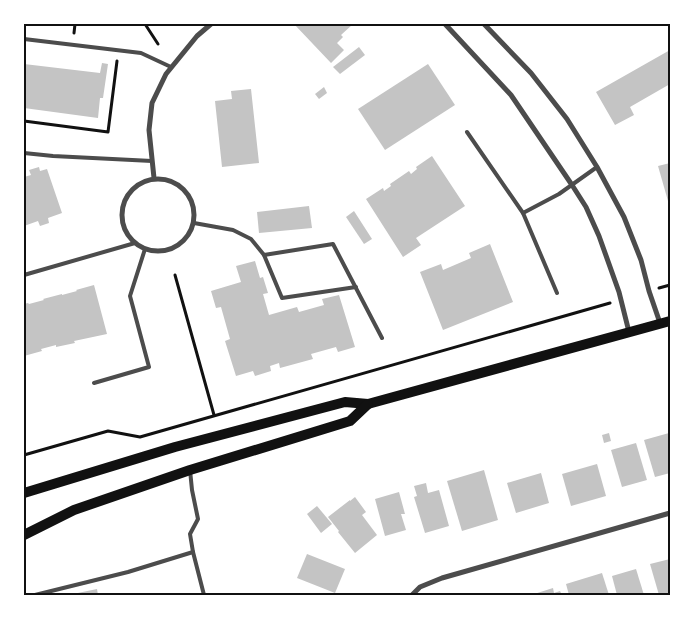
<svg xmlns="http://www.w3.org/2000/svg" width="694" height="619" font-family="'Playfair Display',serif">
  <style>
    .building { fill: #c4c4c4 }
    .lines { fill: none; stroke-linecap: round; stroke-linejoin: round }
    .path { stroke: #111; stroke-width: 3 }
    .service { stroke: #4c4c4c; stroke-width: 4 }
    .minor { stroke: #4c4c4c; stroke-width: 5 }
    .secondary { stroke: #111; stroke-width: 10 }
    .neatline { fill: none; stroke: #111; stroke-width: 2 }
  </style>
  <rect width="100%" height="100%" fill="#fff"/>
  <g class="building">
    <polygon points="294,24 353,24 341,35 343,37 337,43 344,50 331,63"/>
    <polygon points="359,47 365,55 340,74 333,67"/>
    <polygon points="670,50 670,84 630,107 634,115 615,125 596,92"/>
    <polygon points="102,63 108,64 103,98 100,98 98,118 24,108 24,64 100,73"/>
    <polygon points="428,64 455,105 385,150 358,109"/>
    <polygon points="324,87 327,93 319,99 315,94"/>
    <polygon points="251,89 259,163 222,167 215,101 232,99 231,91"/>
    <polygon points="432,156 465,206 416,238 421,245 403,257 366,199 383,188 384,191 391,186 390,184 409,171 411,174 417,169 416,167"/>
    <polygon points="670,163 670,208 658,166"/>
    <polygon points="39,167 40,171 47,169 62,213 48,218 49,223 40,226 38,221 24,226 24,177 31,175 29,170"/>
    <polygon points="309,206 312,228 259,233 257,212"/>
    <polygon points="354,211 372,239 364,244 346,217"/>
    <polygon points="490,244 513,302 443,330 420,272 441,264 443,270 471,258 469,253"/>
    <polygon points="255,261 260,278 263,277 268,293 263,294 269,315 297,307 299,312 324,305 322,299 339,295 355,347 338,352 336,347 311,354 313,359 280,368 279,363 270,366 271,371 255,376 253,371 236,376 225,341 230,339 221,307 216,308 211,291 241,282 236,266"/>
    <polygon points="94,285 107,334 74,341 75,343 56,347 56,345 41,349 42,351 24,356 24,304 28,303 29,304 44,300 43,299 62,294 62,295 77,291 76,290"/>
    <polygon points="609,433 611,441 604,443 602,435"/>
    <polygon points="669,433 670,439 670,473 655,477 644,440"/>
    <polygon points="636,443 647,480 622,487 611,450"/>
    <polygon points="597,464 606,496 571,506 562,474"/>
    <polygon points="484,470 498,520 462,531 447,481"/>
    <polygon points="541,473 549,503 516,513 507,483"/>
    <polygon points="426,483 428,493 439,490 449,526 425,533 414,497 417,496 414,486"/>
    <polygon points="399,492 405,514 401,514 406,530 385,536 375,499"/>
    <polygon points="355,497 366,512 362,515 377,535 355,553 338,532 339,531 328,517 350,500 350,501"/>
    <polygon points="317,506 332,524 321,533 307,514"/>
    <polygon points="307,554 345,569 335,593 297,578"/>
    <polygon points="670,559 670,595 659,595 650,564"/>
    <polygon points="636,569 644,595 617,595 612,576"/>
    <polygon points="602,573 609,595 569,595 566,584"/>
    <polygon points="553,588 554,593 560,591 562,595 531,595"/>
    <polygon points="97,589 98,595 73,595 73,594"/>
  </g>
  <g class="lines">
    <g class="path">
      <polyline points="145,24 158,44"/>
      <polyline points="74,33 75,24"/>
      <polyline points="24,121 108,132 117,61"/>
      <polyline points="175,275 214,415"/>
      <polyline points="659,288 670,285"/>
      <polyline points="24,455 108,431 140,437 610,303"/>
    </g>
    <g class="service">
      <polyline points="24,39 141,53 171,67"/>
      <polyline points="467,132 523,213 557,293"/>
      <polyline points="24,153 53,156 152,161"/>
      <polyline points="523,213 559,194 597,167"/>
      <polyline points="194,223 233,230 251,239 264,255 333,244 382,338"/>
      <polyline points="264,255 282,298 356,287"/>
      <polyline points="24,275 135,243"/>
      <polyline points="94,383 149,367 130,296 145,249"/>
      <polyline points="190,470 192,490 198,519 190,534 193,552 204,595"/>
      <polyline points="35,595 128,572 193,552"/>
    </g>
    <g class="minor">
      <polyline points="445,24 511,95 572,185 586,207 599,236 619,292 629,332"/>
      <polyline points="484,24 531,73 567,119 597,167 624,217 641,260 649,291 660,323"/>
      <polyline points="154,178 149,130 152,103 166,74 197,36 211,24"/>
      <circle cx="158" cy="215" r="36"/>
      <polyline points="412,595 420,587 442,578 670,513"/>
    </g>
    <g class="secondary">
      <polyline points="24,493 175,447 345,402 368,404 670,321"/>
      <polyline points="24,535 74,510 190,470 350,421 368,404"/>
    </g>
  </g>
  <rect width="694" height="619" fill="none" stroke="#ffffff" stroke-width="50"/>
  <rect x="25" y="25" width="644" height="569" class="neatline"/>
</svg>
